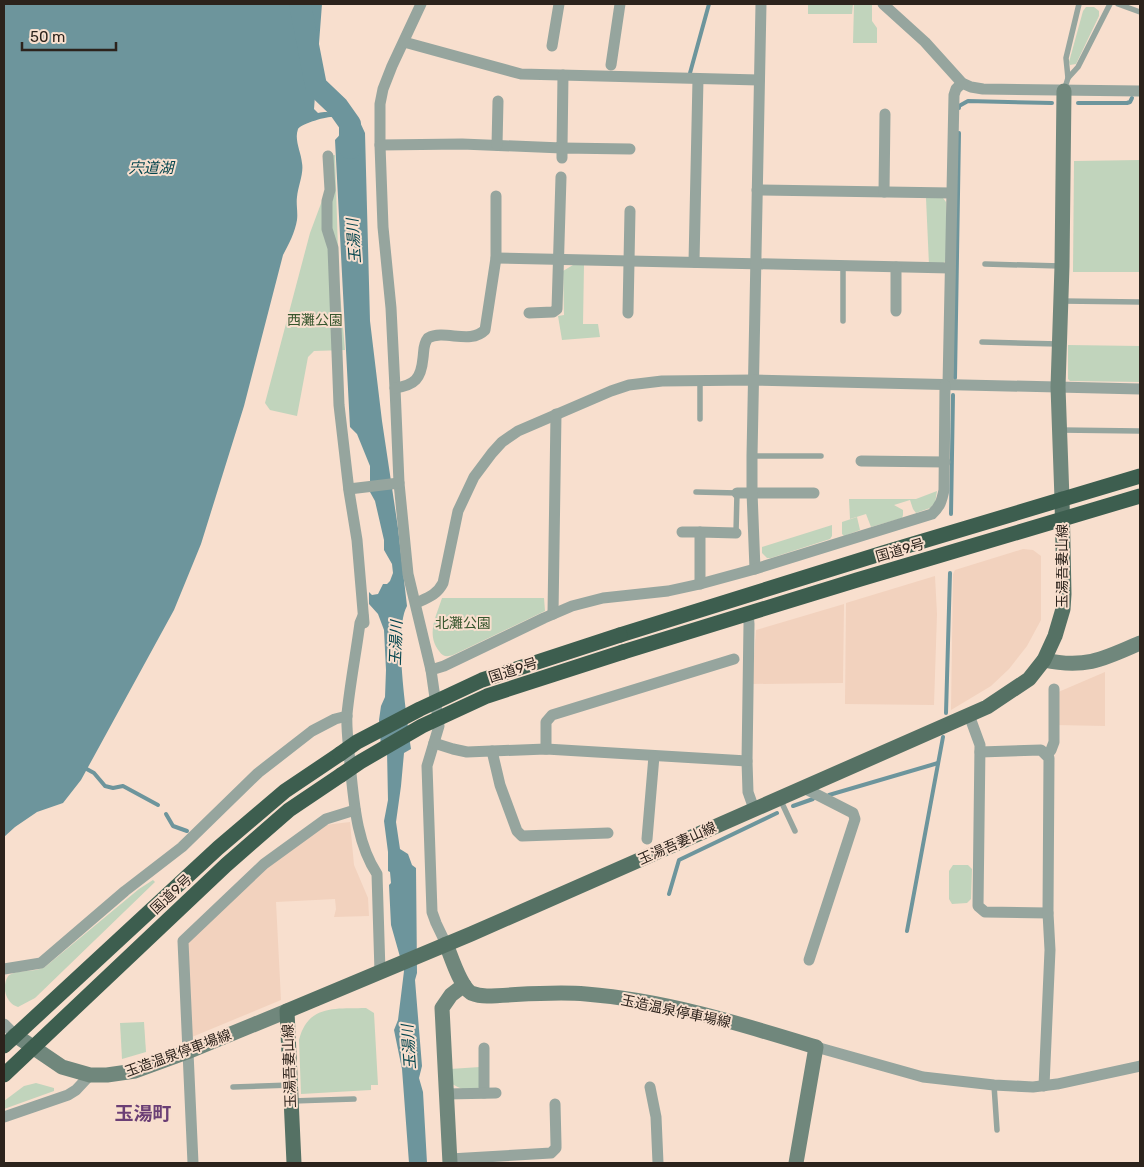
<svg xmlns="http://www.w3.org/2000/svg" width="1144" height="1167" font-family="Rubik,'Noto Sans JP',sans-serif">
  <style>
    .built { fill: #f2d2be }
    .green { fill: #c1d4bc }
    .water { fill: #6d959c }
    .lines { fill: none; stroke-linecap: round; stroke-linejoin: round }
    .stream { stroke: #6d959c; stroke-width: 4 }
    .river { stroke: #6d959c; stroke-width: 22 }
    .lane { stroke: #96a59e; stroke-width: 5.5 }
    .street { stroke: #96a59e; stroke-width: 11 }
    .secondary { stroke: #70877c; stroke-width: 15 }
    .primary { stroke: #557164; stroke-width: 15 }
    .highway { stroke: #3d5e4f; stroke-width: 15 }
    .highway-bridge { stroke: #3d5e4f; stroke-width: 15 }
    .labels { text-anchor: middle; stroke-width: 4; stroke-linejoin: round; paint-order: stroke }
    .park-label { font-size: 14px; fill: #37562d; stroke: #f8dfce }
    .street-label { font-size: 14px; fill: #2c231c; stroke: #f8dfce }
    .water-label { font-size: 15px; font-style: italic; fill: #04454e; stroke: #f8dfce }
    .district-label { font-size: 19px; font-weight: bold; fill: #6b3f75; stroke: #f8dfce }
  </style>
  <rect width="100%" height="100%" fill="#f8dfce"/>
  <g class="built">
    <polygon points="1023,549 1033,550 1041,556 1041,620 1027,646 1009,669 991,686 951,710 953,574 955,570"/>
    <polygon points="935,576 937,614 934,705 845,704 846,603"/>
    <polygon points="844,604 843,683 752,684 756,630"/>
    <polygon points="1105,672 1105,726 1056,725 1056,693"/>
    <polygon points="350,822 354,865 368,898 369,916 334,917 336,909 335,899 276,902 281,1000 192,1037 185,941 269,865 316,826"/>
  </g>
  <g class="green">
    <polygon points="808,4 853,4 852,14 808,14"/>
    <polygon points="854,4 870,4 872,5 872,21 877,28 877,43 853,43"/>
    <polygon points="1086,7 1094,7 1099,11 1099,16 1076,64 1070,65 1069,62 1083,11"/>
    <polygon points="335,155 339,282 345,350 314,351 308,357 297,416 270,410 265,403 310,233 326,190 326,156"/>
    <polygon points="1140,160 1140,272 1073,272 1074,161"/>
    <polygon points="926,198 943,198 946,202 947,260 942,264 929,265"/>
    <polygon points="573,265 584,265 583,324 598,324 600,337 562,340 558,316 564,315 563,271"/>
    <polygon points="1068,345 1140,346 1140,382 1070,381 1068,379"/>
    <polygon points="937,491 935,503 930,508 916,513 913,509 910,500 894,505 903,510 903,515 902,518 871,527 866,514 850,519 849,499 916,499"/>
    <polygon points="857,517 860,530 844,536 842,534 842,522"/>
    <polygon points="832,525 832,536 830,539 771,558 767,558 762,553 762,547"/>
    <path d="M442 598H544L545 611 453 655C447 657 443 657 439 651 426 634 436 617 442 598Z"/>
    <polygon points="953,865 968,865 972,869 971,899 967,903 952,904 949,899 949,871"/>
    <path d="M153 880 155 882 35 998 18 1007C5 1003 1 985 9 975 20 969 33 973 45 967L139 889Z"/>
    <path d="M366 1008 374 1013 378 1085H371V1090L301 1094 299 1040C308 1004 336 1009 366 1008Z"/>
    <polygon points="144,1022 146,1052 122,1059 120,1023"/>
    <path d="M480 1067 481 1086C471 1094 460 1089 451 1083L450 1069Z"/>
    <polygon points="36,1083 54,1088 54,1091 4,1109 4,1101 24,1086"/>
  </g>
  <path class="water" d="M4 4H322L314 109 318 113C331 110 337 114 349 120L355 116 359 120 365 133 370 321 382 421 398 528 407 606C393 631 407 718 411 749L404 753 401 786 396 822 400 849 408 854 412 865 416 868 417 973 415 980 422 1066 419 1078 423 1092 427 1163H409L402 1069 394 1030 398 1020 404 971 391 925 389 885 391 883 390 872 388 871V852L384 821 388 800 387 750 381 747 379 720 381 706 385 697 386 670 384 630 378 614 369 604V592L372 595 378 594 383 584H387L390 581 393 573 392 564 384 550V540L375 501 370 492V466L357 434 350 427 335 140C343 132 349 121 333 117 327 116 300 124 298 129 294 140 301 152 302 163 304 173 298 186 297 197 296 204 298 212 297 220 295 232 289 244 283 255L244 406 201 544 174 610 81 780 63 803 37 812 15 827 4 837Z"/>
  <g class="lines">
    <g class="stream">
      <polyline points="690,73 709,4"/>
      <polyline points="1078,103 1127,103 1130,102 1132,98"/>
      <polyline points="959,108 959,106 968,101 1052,103"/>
      <polyline points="955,378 959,133"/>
      <polyline points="951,514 953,395"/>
      <polyline points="946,713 950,573"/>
      <polyline points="83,767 94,773 105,786 113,788 123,786 158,805"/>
      <polyline points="829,795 938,763"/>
      <polyline points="793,806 813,799"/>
      <polyline points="166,814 173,826 187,831"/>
      <polyline points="669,894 679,860 777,813"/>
      <polyline points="907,931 943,737"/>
    </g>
    <polyline class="river" points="300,4 316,86 338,107 350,124 350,148"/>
    <g class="lane">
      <polyline points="1118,4 1140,12"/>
      <polyline points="1068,78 1078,67 1110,4"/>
      <polyline points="1064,91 1068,78 1066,58 1079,4"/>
      <polyline points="985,264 1060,266"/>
      <polyline points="1062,301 1140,302"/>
      <polyline points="843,321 843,266"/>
      <polyline points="982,342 1059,344"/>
      <polyline points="700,380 700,419"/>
      <polyline points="1060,430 1140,431"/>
      <polyline points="752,456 821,456"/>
      <polyline points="696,492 737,493 736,533"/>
      <polyline points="780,799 795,831"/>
      <polyline points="994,1085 997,1130"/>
      <polyline points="233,1087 291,1085"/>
      <polyline points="292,1101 354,1099"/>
    </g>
    <g class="street">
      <polyline points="421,4 392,66 383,89 380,104 380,145 383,227 391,308 395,388 399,483 408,574 431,670 439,726 427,766 432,912 436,923 446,944"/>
      <polyline points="883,4 925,42 962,83 971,87 983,89 1140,91"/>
      <polyline points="404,42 521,74 759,80"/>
      <polyline points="552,46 559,4"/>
      <polyline points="611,65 620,4"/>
      <polyline points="380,145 462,144 562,148 563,75"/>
      <polyline points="497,145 498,101"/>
      <polyline points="328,156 330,190 327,201 327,229 333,248 339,405 349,491 357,540 364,623"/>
      <polyline points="562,158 562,148 630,149"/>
      <polyline points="757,190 951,193"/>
      <polyline points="884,192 885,114"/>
      <polyline points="496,258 950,268"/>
      <polyline points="694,262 698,79"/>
      <polyline points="896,267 896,311"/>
      <polyline points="529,313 553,312 557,309 561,177"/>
      <polyline points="628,313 630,211"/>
      <polyline points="948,385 954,95 956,89 962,83"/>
      <path d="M395 388C415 385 421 379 423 358 424 351 423 344 428 338 445 329 470 345 485 330L496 258V196"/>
      <polyline points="861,461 945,462"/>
      <polyline points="349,489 399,483"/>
      <polyline points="737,493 814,493"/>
      <polyline points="682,532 700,532"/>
      <polyline points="755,569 752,492 752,456 761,4"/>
      <polyline points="700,584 700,532 736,533"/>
      <path d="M416 603C427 598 437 595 443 583L458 511 474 477 492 453 502 442 518 431 611 391 629 385 662 381 753 380 1140 389"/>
      <polyline points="748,613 749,624 747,761 748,792 754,809"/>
      <polyline points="553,614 556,414"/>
      <path d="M363 616 360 623C356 653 350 684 347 714 346 730 349 748 350 764 354 801 356 842 377 874L380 972"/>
      <path d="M431 670 444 666 544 618 572 606 603 598 668 591 700 584 755 569 932 514C940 507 942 500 944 490L945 385"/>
      <polyline points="969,715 980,745 978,906 985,912 1048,913"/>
      <polyline points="434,743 453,749 467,752 546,749 747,761"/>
      <polyline points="546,749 546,722 552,715 734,659"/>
      <polyline points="492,751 500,785 517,831 522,836 608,833"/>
      <polyline points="980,752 1041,750 1049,758 1048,913 1050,950 1044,1086"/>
      <polyline points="1047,755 1051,750 1054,742 1054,689"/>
      <polyline points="804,788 849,811 853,813 855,819 809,960"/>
      <polyline points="647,839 654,756"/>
      <polyline points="4,969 41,963 125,891 182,847 258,773 312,731 335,719 347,716"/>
      <polyline points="4,1024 15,1035"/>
      <polyline points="816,1047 923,1077 994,1085 1033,1087 1057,1084 1140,1066"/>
      <polyline points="484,1048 484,1093"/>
      <polyline points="650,1087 656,1117 658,1163"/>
      <polyline points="446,1094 496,1093"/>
      <polyline points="4,1117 68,1095 76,1090 90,1075"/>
      <polyline points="450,1159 551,1153 556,1148 556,1144 555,1104"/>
      <polyline points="193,1163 183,941 264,864 326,819 355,810"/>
    </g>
    <g class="secondary">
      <polyline points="1062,499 1058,387 1062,266 1064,91"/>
      <path d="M1044 660C1085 669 1104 659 1140 643"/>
      <path d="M446 944C451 956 460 986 471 993 476 995 481 996 487 996 519 995 553 991 586 994 664 1000 741 1024 816 1047L796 1163"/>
      <polyline points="15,1035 62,1067 90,1075 107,1075 135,1071 187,1052 287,1011"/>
      <polyline points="450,1163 442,1008 451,995 464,985"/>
    </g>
    <polyline class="primary" points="294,1163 287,1011 471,934 987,707 1029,679 1044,660 1055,636 1063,609 1064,594 1062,499"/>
    <g class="highway">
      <polyline points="620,635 883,553 1140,476"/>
      <polyline points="623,652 857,580 1140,496"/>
      <polyline points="4,1046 218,848 285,791 340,754"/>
      <polyline points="4,1075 226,865 289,810 341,775"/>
    </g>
    <g class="highway-bridge">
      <polyline points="340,754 357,742 420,709 482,680 620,635"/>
      <polyline points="341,775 360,762 422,726 487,696 623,652"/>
    </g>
  </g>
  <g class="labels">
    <g class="park-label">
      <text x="315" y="325">西灘公園</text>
      <text x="463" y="628">北灘公園</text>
    </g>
    <g class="street-label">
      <text transform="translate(900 550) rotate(-16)" y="5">国道9号</text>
      <text transform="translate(1062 566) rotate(-90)" y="5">玉湯吾妻山線</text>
      <text transform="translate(513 670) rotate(-18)" y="5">国道9号</text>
      <text transform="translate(677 843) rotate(-24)" y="5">玉湯吾妻山線</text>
      <text transform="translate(171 894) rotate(-43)" y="5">国道9号</text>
      <text transform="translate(676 1011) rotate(12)" y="5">玉造温泉停車場線</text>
      <text transform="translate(178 1053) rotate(-20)" y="5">玉造温泉停車場線</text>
      <text transform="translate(289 1066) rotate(-92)" y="5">玉湯吾妻山線</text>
    </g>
    <g class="water-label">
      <text x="151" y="173">宍道湖</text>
      <text transform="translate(354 241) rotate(-94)" y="5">玉湯川</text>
      <text transform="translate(396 643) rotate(-88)" y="5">玉湯川</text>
      <text transform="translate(409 1047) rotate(-94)" y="5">玉湯川</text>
    </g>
    <g class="district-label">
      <text x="143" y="1120">玉湯町</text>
    </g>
  </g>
  <rect width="1144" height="1167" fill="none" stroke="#2c231c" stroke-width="10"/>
  <path d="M22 42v8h94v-8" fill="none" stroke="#2c231c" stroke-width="2.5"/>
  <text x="30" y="42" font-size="15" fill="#2c231c" stroke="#f8dfce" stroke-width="4" paint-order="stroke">50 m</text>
</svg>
